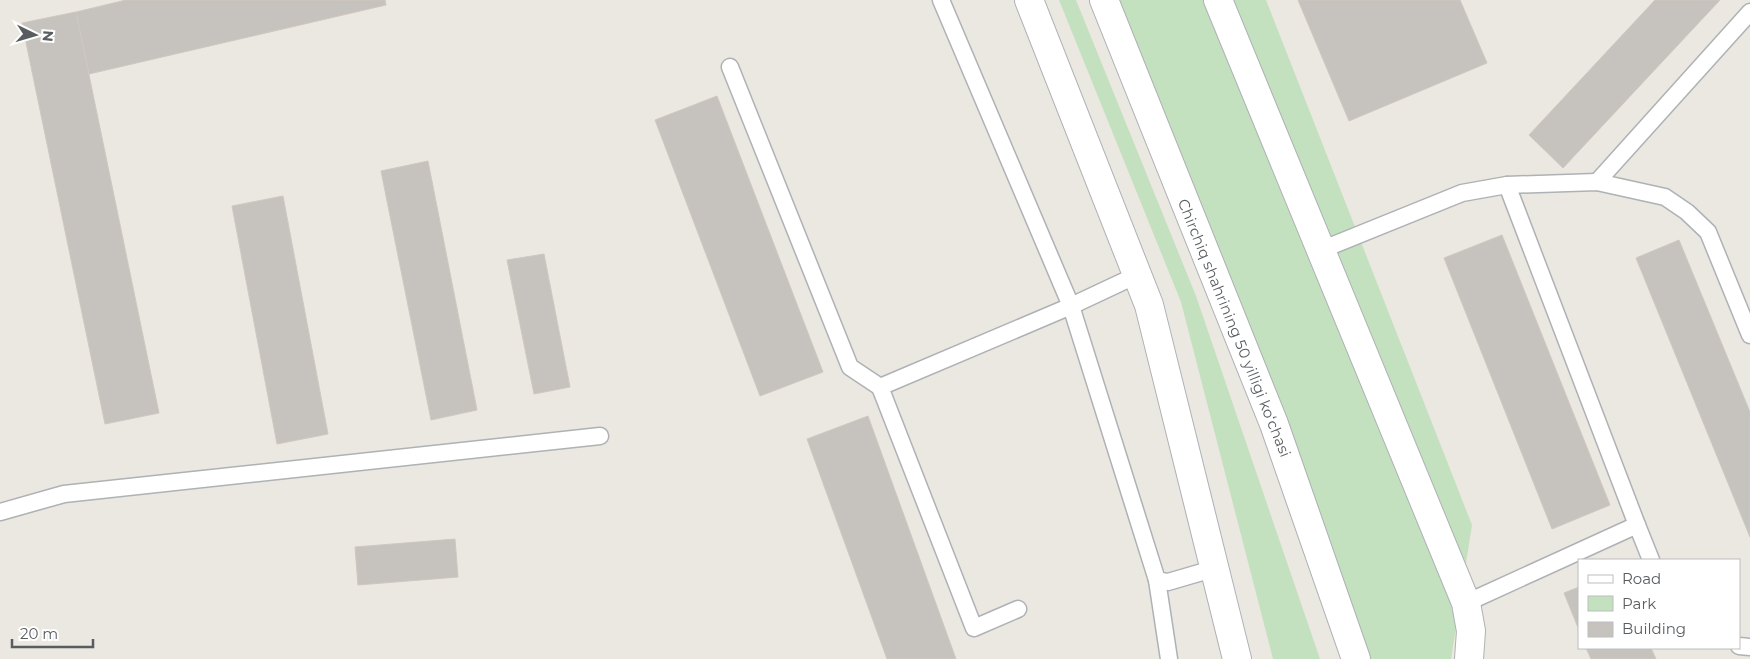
<svg xmlns="http://www.w3.org/2000/svg" width="1750" height="659" font-family="Montserrat,sans-serif">
  <style>
    .green { fill: #c3e1be }
    .building { fill: #c6c2bd; stroke: #cfc8c0 }
    .lines { fill: none; stroke-linecap: round; stroke-linejoin: round }
    .lane-casing { stroke: #aeb2b5; stroke-width: 19 }
    .street-casing { stroke: #aeb2b5; stroke-width: 30 }
    .secondary-casing { stroke: #adb1b5; stroke-width: 30 }
    .lane { stroke: #fff; stroke-width: 16 }
    .street { stroke: #fff; stroke-width: 28 }
    .secondary { stroke: #fff; stroke-width: 28 }
    .labels { text-anchor: middle; stroke-width: 4; stroke-linejoin: round; paint-order: stroke }
    .street-label { font-size: 15px; fill: #595d60; stroke: #fff }
  </style>
  <rect width="100%" height="100%" fill="#ebe7e1"/>
  <g class="green">
    <polygon points="1059,0 1076,0 1196,296 1320,659 1273,659 1181,302"/>
    <polygon points="1112,0 1266,0 1472,525 1451,659 1369,659"/>
  </g>
  <g class="building">
    <polygon points="126,0 385,0 386,5 89,74 76,12"/>
    <polygon points="1298,0 1460,0 1487,63 1349,121"/>
    <polygon points="1655,0 1720,0 1563,168 1529,135"/>
    <polygon points="76,12 159,413 105,424 22,23"/>
    <polygon points="717,96 823,372 760,396 655,120"/>
    <polygon points="428,161 477,410 431,420 381,171"/>
    <polygon points="283,196 328,434 277,444 232,206"/>
    <polygon points="1502,235 1610,505 1552,529 1444,258"/>
    <polygon points="1679,240 1750,412 1750,537 1636,258"/>
    <polygon points="544,254 570,387 534,394 507,260"/>
    <polygon points="868,416 956,659 887,659 807,439"/>
    <polygon points="455,539 458,577 358,585 355,547"/>
    <polygon points="1579,587 1579,630 1564,593"/>
    <polygon points="1586,648 1651,648 1656,659 1591,659"/>
  </g>
  <g class="lines">
    <g class="lane-casing">
      <g id="lane">
        <polyline points="941,0 1071,306 1157,580 1168,582 1216,568"/>
        <polyline points="730,67 850,367 880,387 1071,306 1137,275"/>
        <polyline points="1597,182 1750,12"/>
        <polyline points="1507,185 1637,525"/>
        <polyline points="1321,250 1462,193 1507,185 1597,182 1665,197 1687,212 1708,232 1750,335"/>
        <polyline points="880,387 974,628 1018,609"/>
        <polyline points="0,512 64,494 600,436"/>
        <polyline points="1157,580 1169,659"/>
        <polyline points="1466,603 1637,525 1651,560"/>
        <polyline points="1739,646 1750,647"/>
      </g>
    </g>
    <g class="street-casing">
      <polyline id="street" points="1218,0 1466,603 1471,631 1469,659"/>
    </g>
    <g class="secondary-casing">
      <g id="secondary">
        <polyline points="1029,0 1149,305 1237,659"/>
        <polyline points="1104,0 1274,424 1356,659"/>
      </g>
    </g>
    <use href="#lane" class="lane"/>
    <use href="#street" class="street"/>
    <use href="#secondary" class="secondary"/>
  </g>
  <g class="labels">
    <g class="street-label">
      <text transform="translate(1234 328) rotate(68)" y="5">Chirchiq shahrining 50 yilligi koʻchasi</text>
    </g>
  </g>
  <rect x="1578" y="559" width="162" height="90" fill="#ffffff" stroke="#bdbebf"/>
  <rect x="1588" y="575" width="25" height="8" fill="#ffffff" stroke="#bdbebf"/>
  <text x="1622" y="584" font-size="15" fill="#595d60">Road</text>
  <rect x="1588" y="596" width="25" height="15" fill="#c3e1be" stroke="#bdbebf"/>
  <text x="1622" y="609" font-size="15" fill="#595d60">Park</text>
  <rect x="1588" y="622" width="25" height="15" fill="#c6c2bd" stroke="#bdbebf"/>
  <text x="1622" y="634" font-size="15" fill="#595d60">Building</text>
  <g transform="translate(35 35) rotate(95)" stroke="#ffffff" stroke-width="4" paint-order="stroke">
  <path d="M0-4L9 19L0 12L-9 19Z" fill="#595d60"/>
  <text y="-8" font-size="14" font-weight="bold" text-anchor="middle" fill="#595d60">N</text>
  </g>
  <path d="M12 639v8h81v-8" fill="none" stroke="#595d60" stroke-width="2.5"/>
  <text x="20" y="639" font-size="15" fill="#595d60" stroke="#ffffff" stroke-width="4" paint-order="stroke">20 m</text>
</svg>
